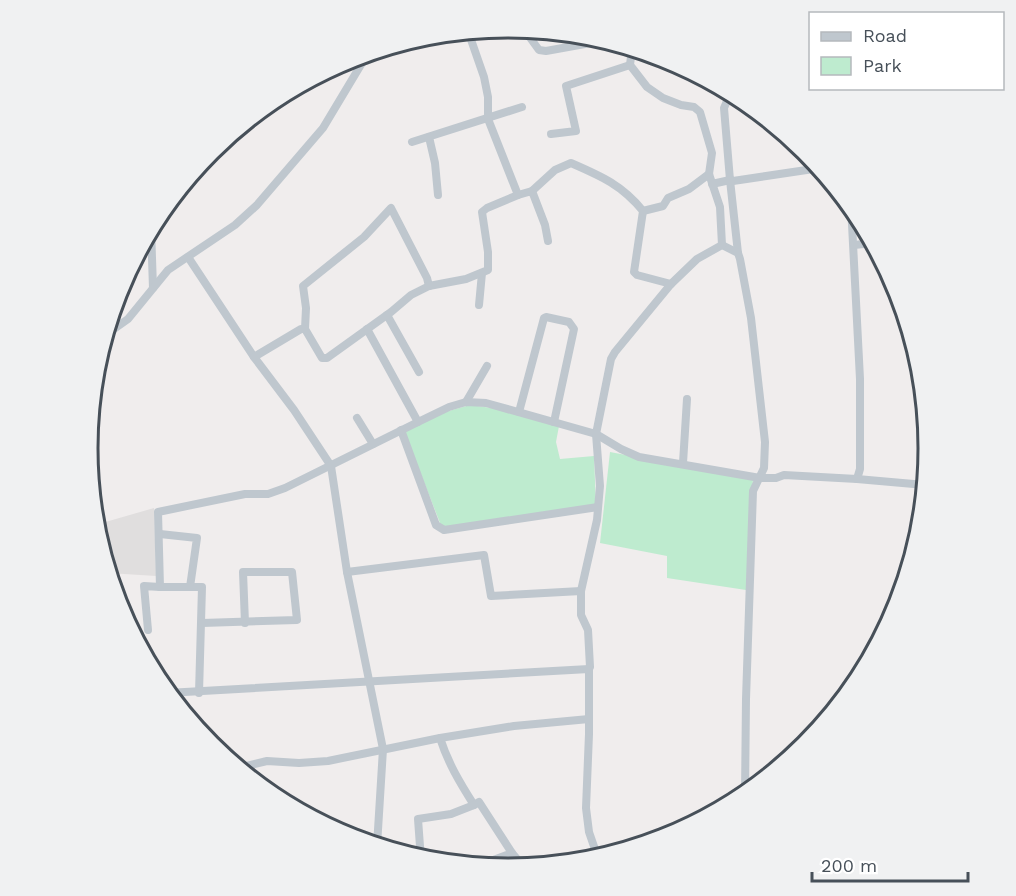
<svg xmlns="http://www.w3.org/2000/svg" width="1016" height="896" font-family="'Work Sans',sans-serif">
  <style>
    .education { fill: #e0dede }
    .green { fill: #beebcf }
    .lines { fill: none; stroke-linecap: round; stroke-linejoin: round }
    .minor { stroke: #bfc7ce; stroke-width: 8 }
    .rim { fill: none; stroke: #475059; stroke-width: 3 }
  </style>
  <rect width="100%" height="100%" fill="#f0eded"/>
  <polygon class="education" points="154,508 156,576 108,573 95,525"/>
  <g class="green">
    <polygon points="470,405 499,409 559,426 556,442 560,459 594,456 596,506 442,528 404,431 438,414"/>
    <polygon points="610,452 753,479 746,590 667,578 667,556 600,543"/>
  </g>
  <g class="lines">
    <g class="minor">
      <polyline points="523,28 539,50 546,51 607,40"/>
      <polyline points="740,97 727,101 724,108 730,180 733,181 820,168"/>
      <polyline points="551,134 576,131 566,86 630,65"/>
      <polyline points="429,137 435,163 438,195"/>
      <polyline points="412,142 522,107"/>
      <polyline points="712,184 730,180 738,253"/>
      <path d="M532 191 555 170 571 163C601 176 622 185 643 211L634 272 637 275 671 284"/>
      <polyline points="518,195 532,191 545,225 548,241"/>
      <polyline points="851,205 860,379 860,469 857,479"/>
      <polyline points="643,211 663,206 668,198 689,189 709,174"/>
      <polyline points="151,228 153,288"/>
      <polyline points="722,245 738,253 740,259 751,318 765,442 764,468 753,491 746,699 745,795"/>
      <polyline points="854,245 874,243"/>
      <polyline points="188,257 254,357 294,410 331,466 347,572 383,749 377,846"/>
      <polyline points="479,305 482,273"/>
      <polyline points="387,315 419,372"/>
      <polyline points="305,329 306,308 303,286 364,237 391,208 427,278 429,286"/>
      <polyline points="367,329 418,422"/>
      <polyline points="104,336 128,319 168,270 235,225 257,205 323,128 368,53"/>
      <polyline points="254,357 301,329 305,329 322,358 327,358 391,312 411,295 429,286 466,279 488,270 488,252 482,212 487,208 518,195 488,119 488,97 484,77 468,31"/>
      <polyline points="466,402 487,366"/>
      <polyline points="519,412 544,318 546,317 569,322 574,329 554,422"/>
      <polyline points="357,418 373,444"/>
      <polyline points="401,430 436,525 444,530 598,507"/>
      <polyline points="683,463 687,399"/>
      <polyline points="160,534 197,538 190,587 202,587 199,693"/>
      <polyline points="347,572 484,555 491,596 581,591"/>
      <polyline points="190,587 160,587 158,512 245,494 268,494 285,488 418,422 449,407 466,402 486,403 596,434 621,449 639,457 760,478 776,478 784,475 857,479 925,485"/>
      <polyline points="202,623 297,620 292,572 243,572 245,623"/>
      <polyline points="148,630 144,586 160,587"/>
      <polyline points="167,693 589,669"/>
      <path d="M440 738C448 763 460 783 474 805L479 802 512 853 480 865"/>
      <polyline points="238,768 267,761 299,763 328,761 440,738 514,726 589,719"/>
      <polyline points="512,853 524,867"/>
      <polyline points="598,858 589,832 586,808 589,734 589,669 590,667 588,630 581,615 581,591 597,520 600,486 596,434 611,359 615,352 671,284 697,259 722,245 720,207 709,174 712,153 700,112 694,107 681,105 663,98 647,87 630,65 632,48"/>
      <polyline points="421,860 418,819 451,814 474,805"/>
    </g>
  </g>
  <path d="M0 0H1016V896H0ZM98 448a410 410 0 1 1 820 0a410 410 0 1 1-820 0Z" fill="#f0f1f2" fill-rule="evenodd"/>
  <path class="rim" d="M98 448a410 410 0 1 1 820 0a410 410 0 1 1-820 0Z"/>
  <rect x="809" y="12" width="195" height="78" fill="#ffffff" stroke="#b5b9bd" stroke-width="1.5"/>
  <rect x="821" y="32" width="30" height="9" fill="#bfc7ce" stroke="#b5b9bd" stroke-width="1.5"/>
  <text x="863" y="42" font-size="18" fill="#475059">Road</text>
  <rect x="821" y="57" width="30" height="18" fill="#beebcf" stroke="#b5b9bd" stroke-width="1.5"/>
  <text x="863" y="72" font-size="18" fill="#475059">Park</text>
  <path d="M812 872v9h156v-9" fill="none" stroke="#475059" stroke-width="3"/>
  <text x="821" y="872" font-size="18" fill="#475059" stroke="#ffffff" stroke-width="4.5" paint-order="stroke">200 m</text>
</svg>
